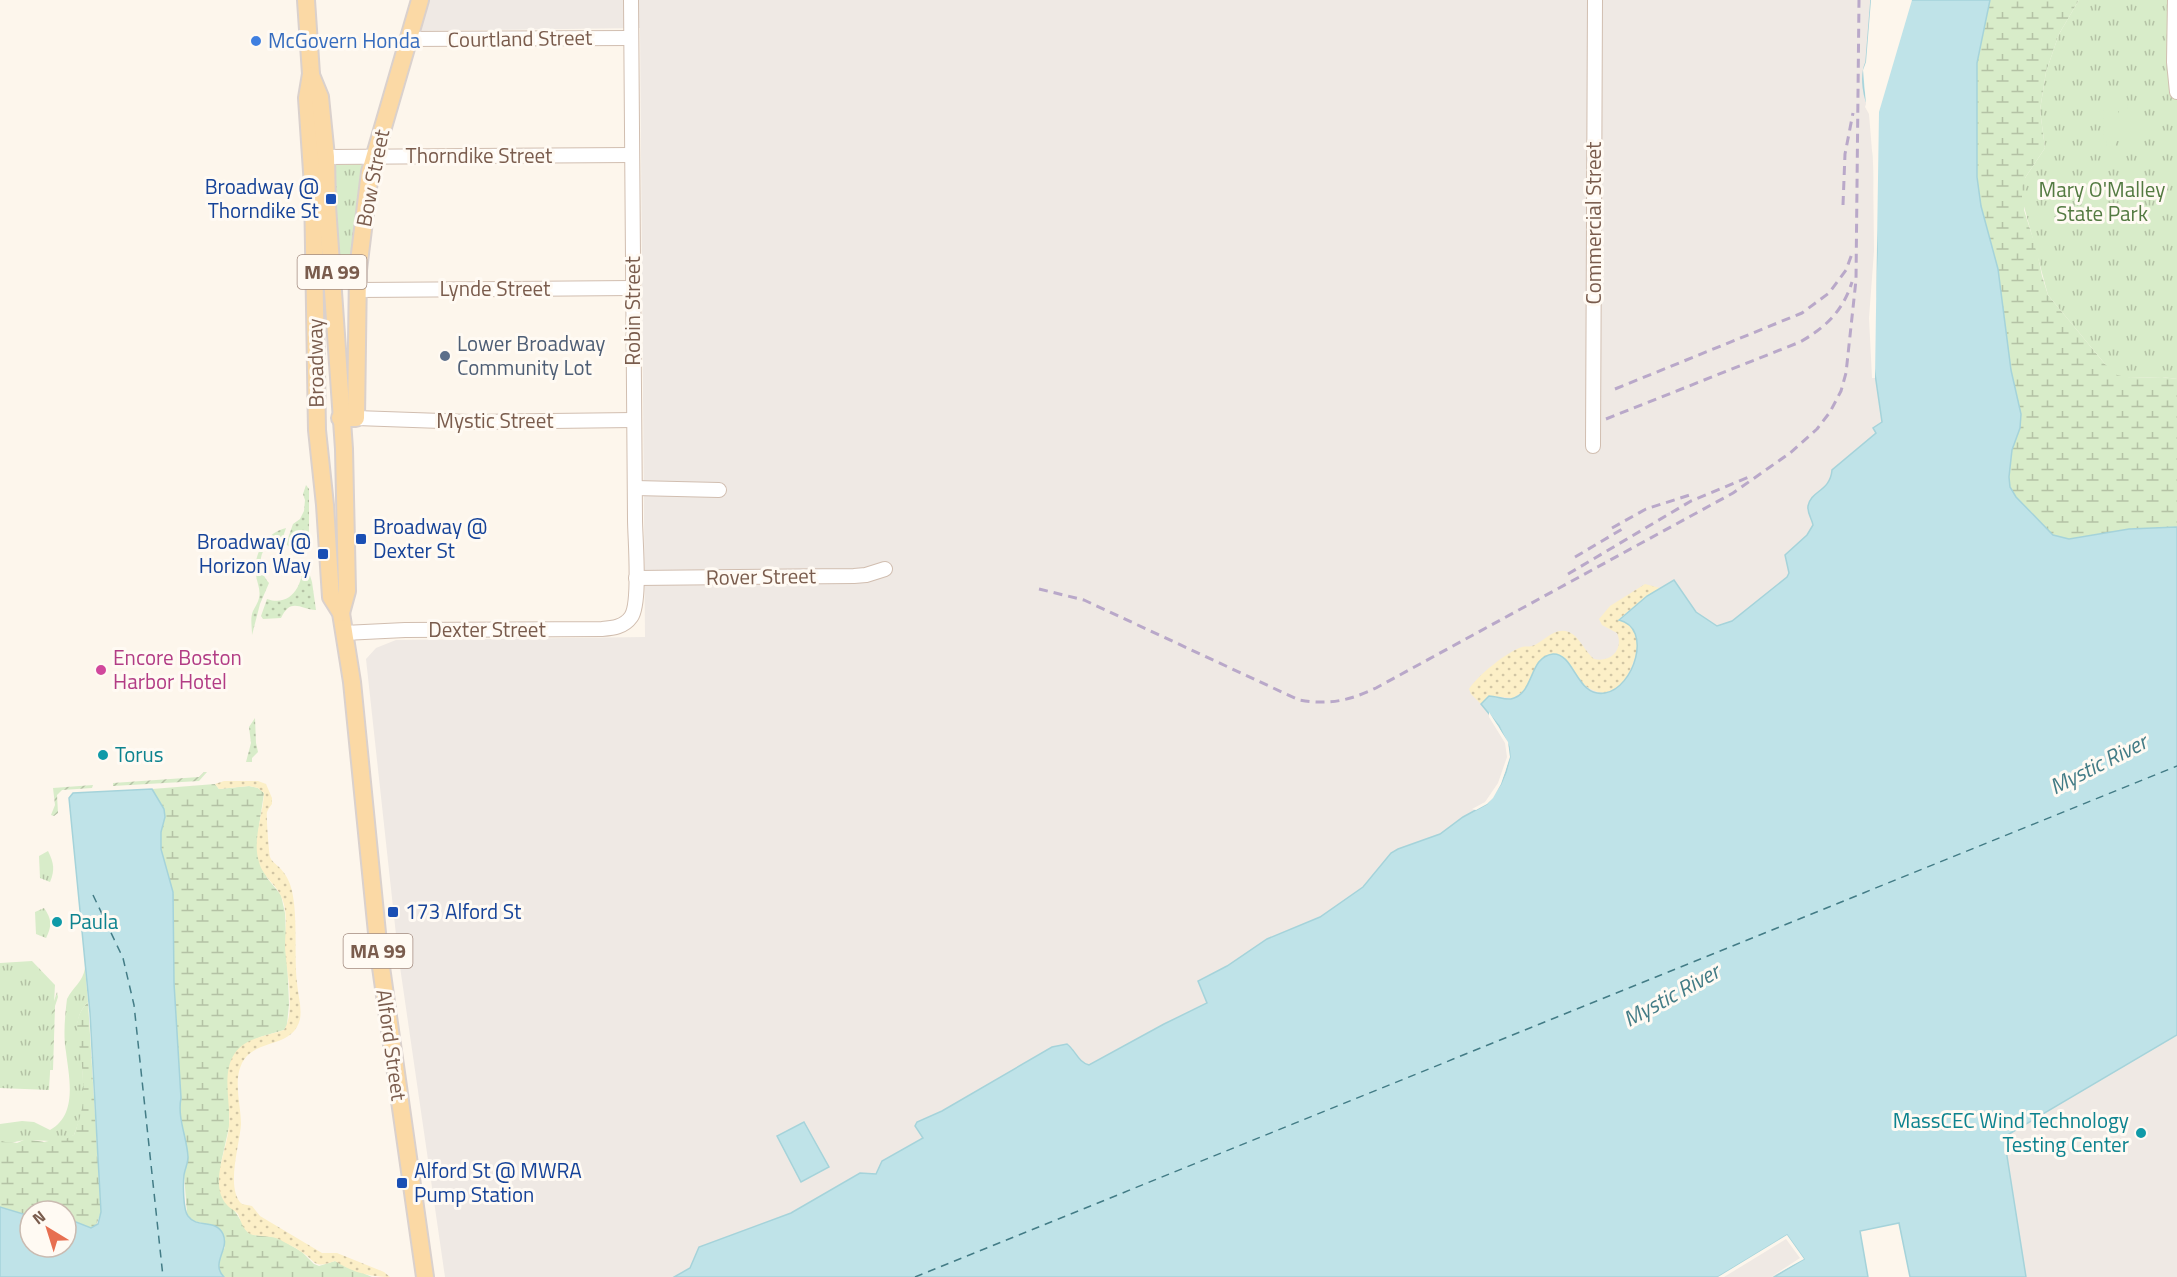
<svg xmlns="http://www.w3.org/2000/svg" width="2177" height="1277" font-family="'Titillium Web',sans-serif">
  <style>
    .industrial { fill: #efe9e4 }
    .grass { fill: url(#grass-dots) }
    .wetland { fill: url(#wetland-marsh) }
    .sand { fill: url(#sand-dots) }
    .park { fill: url(#park-tufts) }
    .garden { fill: url(#garden-furrows) }
    .pitch { fill: #d8ecc9 }
    .water { fill: #bfe3e8; stroke: #a5d3da; stroke-width: 1.5 }
    .pier { fill: #fdf6ec }
    .lines { fill: none; stroke-linecap: round; stroke-linejoin: round }
    .ferry { stroke: #437c86; stroke-width: 1.5; stroke-dasharray: 8 6; stroke-linecap: butt }
    .minor-casing { stroke: #d1beb0; stroke-width: 16 }
    .major-casing { stroke: #dad1cd; stroke-width: 20 }
    .minor { stroke: #fff; stroke-width: 14 }
    .major { stroke: #fbd9a5; stroke-width: 16 }
    .rail { stroke: #b9a8c9; stroke-width: 3; stroke-dasharray: 9 6; stroke-linecap: butt }
    .shop-dot { fill: #3f7fe0; stroke: #fffaf3; stroke-width: 2 }
    .transit-dot { fill: #1a4fb4; stroke: #fffaf3; stroke-width: 2 }
    .service-dot { fill: #5c6f8a; stroke: #fffaf3; stroke-width: 2 }
    .hotel-dot { fill: #d1479c; stroke: #fffaf3; stroke-width: 2 }
    .culture-dot { fill: #0f9aa8; stroke: #fffaf3; stroke-width: 2 }
    .labels { text-anchor: middle; stroke-width: 6; stroke-linejoin: round; paint-order: stroke }
    .shield { fill: #fffaf3; stroke: #a28b7f; stroke-width: 1.5 }
    .shield-label { font-size: 20px; font-weight: bold; fill: #7a5c4d }
    .street-label { font-size: 21px; fill: #7a5c4d; stroke: #fffaf3 }
    .shop-label { font-size: 21px; fill: #366cbe; stroke: #fffaf3; text-anchor: start }
    .transit-label { font-size: 21px; fill: #164399; stroke: #fffaf3; text-anchor: start }
    .park-label { font-size: 21px; fill: #537a41; stroke: #fffaf3 }
    .service-label { font-size: 21px; fill: #4e5e75; stroke: #fffaf3; text-anchor: start }
    .hotel-label { font-size: 21px; fill: #b23c85; stroke: #fffaf3; text-anchor: start }
    .culture-label { font-size: 21px; fill: #0d838f; stroke: #fffaf3; text-anchor: start }
    .water-label { font-size: 22px; font-style: italic; fill: #437c86; stroke: #fffaf3 }
  </style>
  <defs>
    <pattern id="grass-dots" width="8" height="8" patternUnits="userSpaceOnUse" patternTransform="scale(1.5)"><rect width="8" height="8" fill="#d8ecc9"/><path d="M2 2h.1M6 6h.1" fill="none" stroke="#b4c2a5" stroke-width="1.8" stroke-linecap="round"/></pattern>
    <pattern id="wetland-marsh" width="20" height="14" patternUnits="userSpaceOnUse" patternTransform="scale(1.5)"><rect width="20" height="14" fill="#d8ecc9"/><path d="M1 5h8M5 5V1M11 12h8M15 12V8" fill="none" stroke="#b4c2a5"/></pattern>
    <pattern id="sand-dots" width="8" height="8" patternUnits="userSpaceOnUse" patternTransform="scale(1.5)"><rect width="8" height="8" fill="#fcefc7"/><path d="M2 2h.1M6 6h.1" fill="none" stroke="#d1c5a4" stroke-width="1.8" stroke-linecap="round"/></pattern>
    <pattern id="park-tufts" width="24" height="20" patternUnits="userSpaceOnUse" patternTransform="scale(1.5)"><rect width="24" height="20" fill="#d8ecc9"/><path d="M3 7l-1-3M5 7V3M7 7l1-3M15 17l-1-3M17 17v-4M19 17l1-3" fill="none" stroke="#b4c2a5"/></pattern>
    <pattern id="garden-furrows" width="10" height="10" patternUnits="userSpaceOnUse" patternTransform="scale(1.5)"><rect width="10" height="10" fill="#d8ecc9"/><path d="M-1 1l2-2M0 10L10 0M9 11l2-2" fill="none" stroke="#b4c2a5"/></pattern>
  </defs>
  <rect width="100%" height="100%" fill="#fdf6ec"/>
  <g class="industrial">
    <polygon points="427,0 1871,0 1866,62 1863,70 1866,104 1872,113 1876,219 1873,360 1882,422 1929,620 1367,881 1363,887 1320,917 1267,939 1227,966 1198,981 1208,1003 1164,1024 1089,1065 1080,1060 1072,1048 1067,1045 1052,1047 942,1111 917,1122 915,1126 924,1138 876,1174 860,1173 791,1213 739,1234 690,1268 674,1277 445,1277 398,953 366,659 376,648 396,640 645,637 640,28 418,31"/>
    <polygon points="2177,1035 2177,1277 2026,1277 2004,1137"/>
    <polygon points="1787,1235 1804,1259 1774,1277 1718,1277"/>
  </g>
  <g class="grass">
    <polygon points="306,485 309,489 309,534 306,554 300,557 286,544 293,524 300,519 304,511 305,500 303,494"/>
    <path d="M286 528 281 543C257 541 256 569 269 583L260 604 252 635C252 627 250 618 253 611 255 607 258 603 259 598 261 590 257 583 256 575 253 553 266 533 286 528Z"/>
    <path d="M302 561 306 563 312 582 316 610C300 609 291 597 281 618L263 619 261 616 267 599C292 608 305 582 302 561Z"/>
    <polygon points="255,718 256,743 258,752 252,758 252,762 246,762 251,743 249,727"/>
  </g>
  <g class="wetland">
    <polygon points="1990,0 2079,0 2059,34 2046,72 2040,110 2045,148 2025,178 2024,210 2037,251 2042,276 2048,295 2105,364 2130,378 2162,377 2177,379 2177,527 2129,529 2069,539 2053,535 2016,497 2010,487 2009,477 2012,450 2020,428 2018,401 2011,370 1998,269 1981,206 1977,177 1977,63"/>
    <path d="M215 784 219 789 249 786 258 788 264 793 258 833 267 878 281 895 285 913 289 1004 287 1025 284 1030 260 1037 241 1047 232 1059 229 1070V1127L221 1163 220 1188 248 1232 254 1235 277 1237 302 1252 314 1264 319 1266 335 1261 372 1277H224C215 1267 220 1258 225 1247L202 1223 193 1221 187 1214 184 1174 186 1169 179 1108 181 1098 174 983 173 892 161 849V832L165 817 152 789Z"/>
    <path d="M88 1002 101 1212 95 1228C85 1228 77 1219 66 1221V1211H30V1216L0 1207V1140L17 1143 26 1139 44 1142 74 1135C80 1119 83 1101 83 1084 84 1057 65 1024 88 1002Z"/>
  </g>
  <g class="sand">
    <path d="M1645 584 1660 588 1647 596 1620 618C1628 624 1636 631 1638 641 1639 647 1636 654 1634 660 1628 677 1622 689 1603 693 1571 688 1578 659 1554 654L1545 657 1525 690 1513 698 1489 696 1481 704 1471 694 1469 689C1477 676 1508 651 1522 647 1525 646 1529 647 1532 646 1544 642 1554 626 1569 632 1580 637 1585 652 1594 659 1611 663 1624 649 1617 633L1602 625 1599 619 1610 606Z"/>
    <path d="M224 781H258L266 784 272 798V804C270 807 268 809 267 812 266 815 269 853 270 857 272 862 276 864 279 867 286 874 290 882 292 891 298 918 294 955 297 983 298 995 302 1007 300 1019 293 1047 262 1039 246 1057 231 1075 241 1103 241 1124 240 1144 225 1189 242 1204L252 1206 260 1216 322 1253H337L384 1272 390 1277C370 1277 351 1272 335 1261 312 1269 318 1262 300 1251 295 1247 289 1245 284 1242 274 1235 264 1237 254 1235 244 1234 241 1221 238 1214 235 1210 230 1209 227 1205 208 1184 228 1149 229 1125 231 1102 221 1073 235 1053 246 1037 268 1036 284 1030 296 1012 286 969 285 947 285 932 288 916 283 901 279 886 263 878 259 862 252 840 263 816 264 793L258 788 249 786 219 789 215 784Z"/>
  </g>
  <g class="park">
    <polygon points="2079,0 2177,0 2177,379 2162,377 2130,378 2117,375 2105,364 2048,295 2022,199 2022,186 2025,178 2045,148 2040,110 2046,72 2059,34"/>
    <polygon points="360,164 363,166 351,280 345,285 338,285 331,165"/>
    <path d="M48 851C54 863 55 870 50 882L40 878 39 856Z"/>
    <path d="M44 908C52 919 52 926 46 938L36 934 35 912Z"/>
    <polygon points="32,961 55,985 49,1090 0,1088 0,963"/>
    <path d="M85 968 88 1002C71 1019 79 1037 81 1058 82 1066 83 1074 83 1081 85 1100 81 1118 74 1135 58 1144 46 1140 29 1140 18 1139 12 1146 0 1140V1124L22 1121 34 1122 50 1130C78 1115 69 1077 66 1052 63 1036 65 1015 67 999 73 987 83 982 85 968Z"/>
  </g>
  <g class="garden">
    <polygon points="204,772 207,772 199,781 113,786 113,783 199,777"/>
    <polygon points="93,785 92,788 62,790 57,795 58,813 54,816 51,815 55,805 53,788"/>
    <polygon points="57,992 58,997 55,1006 53,1070 50,1070 52,1007"/>
  </g>
  <g class="pitch">
    <polygon points="2107,104 2115,104 2115,109 2118,109 2118,141 2115,141 2115,147 2107,146 2106,141 2103,141 2104,109 2107,109"/>
    <polygon points="2128,104 2136,104 2136,109 2139,109 2139,141 2135,141 2135,147 2127,147 2127,141 2124,141 2124,109 2127,109"/>
  </g>
  <g class="water">
    <path d="M1871 0H1990L1977 63V177L1981 206 1998 269 2011 370 2021 414 2020 428 2012 450 2009 477 2010 487 2016 497 2053 535 2069 539 2129 529 2177 527V1035L2004 1137 2026 1277H1910L1899 1223 1860 1231 1868 1277H1774L1804 1259 1787 1235 1718 1277H674L690 1268 699 1247 791 1213 860 1173 876 1174 882 1161 923 1138 915 1126 917 1122 942 1111 1052 1047 1067 1044C1076 1051 1078 1062 1089 1065L1164 1024 1207 1003 1198 981 1227 966 1267 939 1320 917 1363 887 1391 853 1398 849 1440 834 1463 817 1487 804 1501 784 1506 772 1510 757 1509 747 1499 726 1481 704 1489 696C1496 696 1504 700 1511 699 1535 694 1528 657 1553 654 1575 653 1576 698 1605 693 1634 688 1653 628 1619 620L1647 596 1674 580 1696 612 1717 626 1732 621 1787 577 1789 573 1785 555 1807 535 1813 525C1812 519 1807 513 1808 506 1811 490 1830 492 1832 470L1876 433 1873 428 1882 422 1873 360 1877 251 1872 113C1863 100 1860 76 1866 62Z"/>
    <path d="M152 789 164 809 165 817 161 832V849L173 892 174 983 181 1098C177 1118 187 1137 188 1157 188 1163 185 1169 184 1175 183 1184 183 1210 188 1216 197 1229 215 1218 223 1234 230 1250 210 1263 224 1277H0V1207L30 1216V1247H66V1221L71 1220 91 1228 98 1224 101 1212 90 1013 69 798 73 793Z"/>
    <polygon points="804,1122 829,1167 801,1182 777,1136"/>
  </g>
  <g class="pier">
    <polygon points="1871,0 1912,0 1879,112 1875,378 1872,378 1869,318 1874,251 1873,163 1869,114 1865,107 1866,104 1863,70 1866,62"/>
    <polygon points="1489,712 1508,742 1510,757 1501,784 1493,798 1487,804 1476,810 1472,809 1485,802 1498,783 1507,757 1505,743 1489,717"/>
    <polygon points="1787,1235 1804,1259 1771,1277 1800,1258 1786,1239 1724,1277 1718,1277"/>
  </g>
  <g class="lines">
    <g class="ferry">
      <polyline points="93,895 123,958 134,1005 163,1277"/>
      <polyline points="915,1277 2177,766"/>
    </g>
    <g class="minor-casing">
      <g id="minor">
        <polyline points="2175,0 2174,62 2177,92"/>
        <polyline points="408,39 631,38"/>
        <polyline points="326,157 632,155"/>
        <polyline points="357,290 633,288"/>
        <polyline points="356,418 470,422 634,420"/>
        <polyline points="1593,446 1595,0"/>
        <polyline points="635,488 719,490"/>
        <polyline points="636,578 854,576 866,575 885,569"/>
        <path d="M344 633 405 630 602 629C613 628 624 627 631 617 641 603 635 539 635 519L631 0"/>
      </g>
    </g>
    <g class="major-casing">
      <g id="major">
        <polyline points="306,0 311,74 307,98 313,186 317,430 325,505 331,597 341,613 352,682 379,953 425,1277"/>
        <polyline points="311,75 320,97 326,157 327,206 344,449 347,591 341,613"/>
        <polyline points="340,418 356,418 358,270 370,172 420,0"/>
      </g>
    </g>
    <use href="#minor" class="minor"/>
    <use href="#major" class="major"/>
    <g class="rail">
      <polyline points="1843,205 1845,154 1853,113"/>
      <polyline points="1615,389 1802,313 1829,293 1846,270 1853,251"/>
      <path d="M1606 419 1800 342C1825 328 1843 311 1852 282"/>
      <polyline points="1612,528 1646,509 1693,494"/>
      <polyline points="1575,557 1624,528"/>
      <polyline points="1568,574 1691,501 1749,477"/>
      <path d="M1039 589 1084 600 1299 700C1330 705 1348 701 1376 688L1733 493 1790 453 1817 429 1830 412 1841 391 1846 373 1856 280 1859 0"/>
    </g>
  </g>
  <circle class="shop-dot" cx="256" cy="41" r="6"/>
  <g class="transit-dot">
    <rect x="325" y="193" width="12" height="12" rx="3"/>
    <rect x="355" y="533" width="12" height="12" rx="3"/>
    <rect x="317" y="548" width="12" height="12" rx="3"/>
    <rect x="387" y="906" width="12" height="12" rx="3"/>
    <rect x="396" y="1177" width="12" height="12" rx="3"/>
  </g>
  <circle class="service-dot" cx="445" cy="356" r="6"/>
  <circle class="hotel-dot" cx="101" cy="670" r="6"/>
  <g class="culture-dot">
    <circle cx="103" cy="755" r="6"/>
    <circle cx="57" cy="922" r="6"/>
    <circle cx="2141" cy="1133" r="6"/>
  </g>
  <g class="labels">
    <g class="shield">
      <rect x="297.5" y="255" width="69" height="34" rx="4.5"/>
      <rect x="343.5" y="934" width="69" height="34" rx="4.5"/>
    </g>
    <g class="shield-label">
      <text x="332" y="279">MA 99</text>
      <text x="378" y="958">MA 99</text>
    </g>
    <g class="street-label">
      <text transform="translate(520 39) rotate(-1)" y="7">Courtland Street</text>
      <text x="479" y="163">Thorndike Street</text>
      <text transform="translate(373 178) rotate(-79)" y="7">Bow Street</text>
      <text transform="translate(1594 223) rotate(-90)" y="7">Commercial Street</text>
      <text x="495" y="296">Lynde Street</text>
      <text transform="translate(633 311) rotate(-90)" y="7">Robin Street</text>
      <text transform="translate(316 363) rotate(-91)" y="7">Broadway</text>
      <text x="495" y="428">Mystic Street</text>
      <text transform="translate(761 577) rotate(-1)" y="7">Rover Street</text>
      <text x="487" y="637">Dexter Street</text>
      <text transform="translate(391 1045) rotate(82)" y="7">Alford Street</text>
    </g>
    <g class="shop-label">
      <text x="268" y="48">McGovern Honda</text>
    </g>
    <g class="transit-label">
      <text x="319" y="194" text-anchor="end">Broadway @<tspan x="319" dy="24">Thorndike St</tspan></text>
      <text x="373" y="534">Broadway @<tspan x="373" dy="24">Dexter St</tspan></text>
      <text x="311" y="549" text-anchor="end">Broadway @<tspan x="311" dy="24">Horizon Way</tspan></text>
      <text x="405" y="919">173 Alford St</text>
      <text x="414" y="1178">Alford St @ MWRA<tspan x="414" dy="24">Pump Station</tspan></text>
    </g>
    <g class="park-label">
      <text x="2102" y="197">Mary O'Malley<tspan x="2102" dy="24">State Park</tspan></text>
    </g>
    <g class="service-label">
      <text x="457" y="351">Lower Broadway<tspan x="457" dy="24">Community Lot</tspan></text>
    </g>
    <g class="hotel-label">
      <text x="113" y="665">Encore Boston<tspan x="113" dy="24">Harbor Hotel</tspan></text>
    </g>
    <g class="culture-label">
      <text x="115" y="762">Torus</text>
      <text x="69" y="929">Paula</text>
      <text x="2129" y="1128" text-anchor="end">MassCEC Wind Technology<tspan x="2129" dy="24">Testing Center</tspan></text>
    </g>
    <g class="water-label">
      <text transform="translate(2098 764) rotate(-27)" y="8">Mystic River</text>
      <text transform="translate(1671 995) rotate(-29)" y="8">Mystic River</text>
    </g>
  </g>
  <g transform="translate(48 1229) rotate(322)"><circle r="28" fill="#fffaf3" stroke="#cabbb1" stroke-width="1.5"/>
  <path d="M0-4.5L10 22L0 15L-10 22Z" fill="#e76f51"/>
  <text y="-9" font-size="16" font-weight="bold" text-anchor="middle" fill="#7a5c4d">N</text>
  </g>
</svg>
